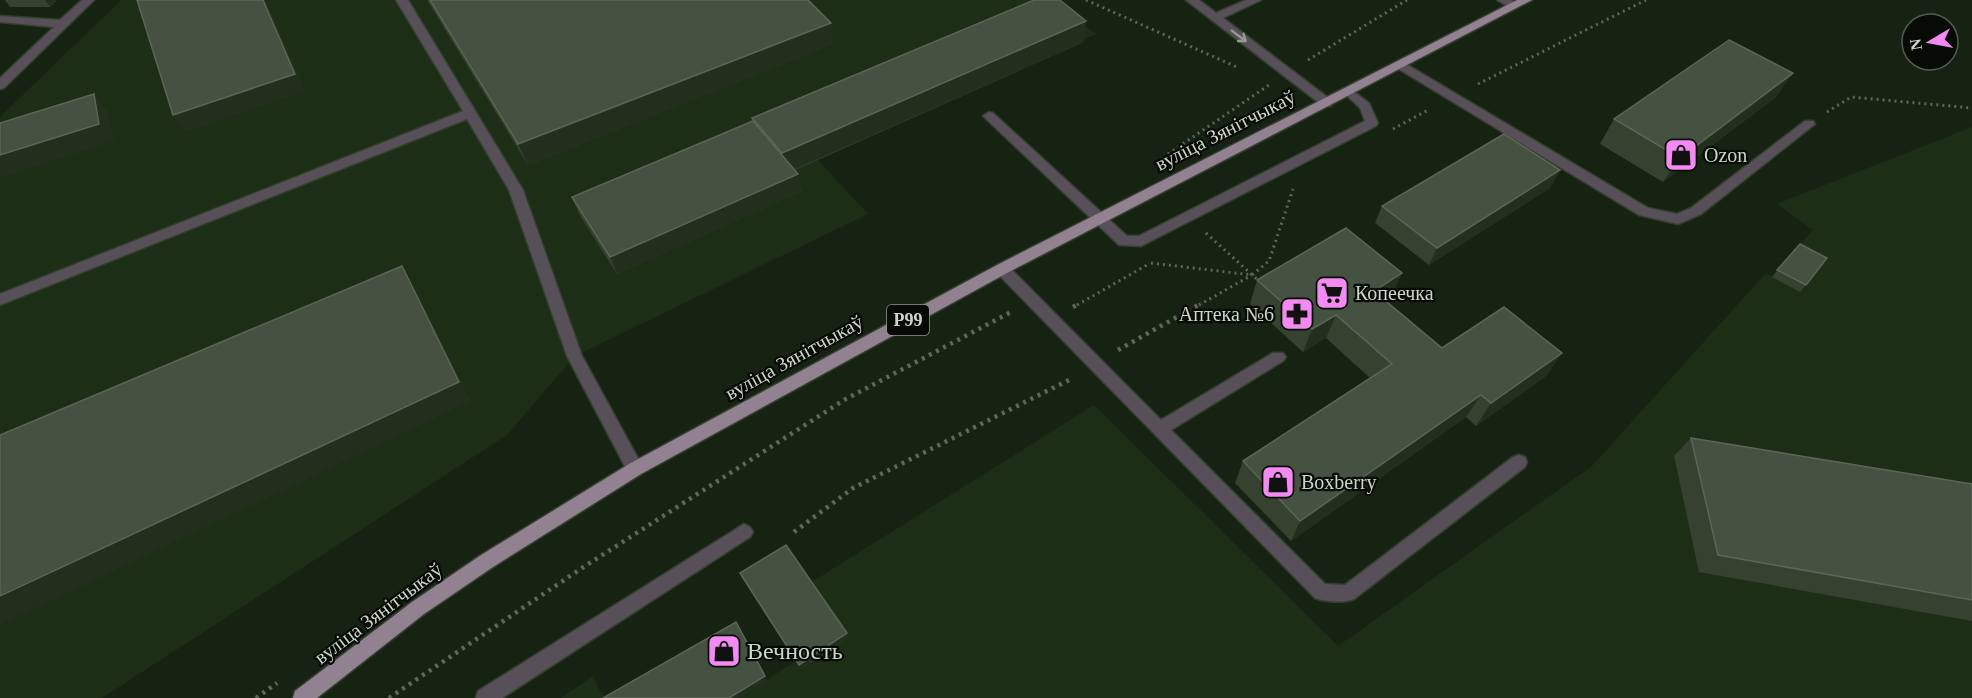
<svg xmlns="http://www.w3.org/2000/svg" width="1972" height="698" font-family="'Times New Roman',serif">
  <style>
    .built { fill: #1d2e17 }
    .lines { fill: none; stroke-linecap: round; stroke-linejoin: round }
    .lane-casing { stroke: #343f2f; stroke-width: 3 }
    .street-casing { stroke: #343f2f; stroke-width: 3 }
    .primary-casing { stroke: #343f2f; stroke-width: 3 }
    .path-far1 { stroke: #5e6859; stroke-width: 3; stroke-dasharray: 2 4; stroke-linecap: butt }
    .path { stroke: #5e6859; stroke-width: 4.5; stroke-dasharray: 3 5; stroke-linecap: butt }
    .lane { fill: #585058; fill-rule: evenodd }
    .street { fill: #585058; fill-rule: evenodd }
    .primary { fill: #928191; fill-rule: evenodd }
    .wall { fill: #354230 }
    .shaded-wall { fill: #222f1d }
    .building { fill: #465241; stroke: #5b6656; stroke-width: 1.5 }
    .oneway { stroke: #989996 }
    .labels { text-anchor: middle; stroke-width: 4.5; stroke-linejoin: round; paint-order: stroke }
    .shield { fill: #060b05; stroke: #91988e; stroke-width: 1.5 }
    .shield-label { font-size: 18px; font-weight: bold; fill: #ccd5c9 }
    .street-label { font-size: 20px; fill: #ccd5c9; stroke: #060b05 }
    .poi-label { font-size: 20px; fill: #ccd5c9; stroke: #060b05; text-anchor: start }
    .near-poi-label { font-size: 24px; fill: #ccd5c9; stroke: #060b05; text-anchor: start }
  </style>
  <rect width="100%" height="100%" fill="#172312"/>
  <g class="built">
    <polygon points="121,0 1049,0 1096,34 818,160 868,214 575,356 507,435 102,698 0,698 0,117"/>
    <polygon points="1972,127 1972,698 739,698 796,661 810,583 1094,405 1338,646 1592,466 1766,273 1772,276 1813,230 1777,204"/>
    <polygon points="593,676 603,698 561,698"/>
  </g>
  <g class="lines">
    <g class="lane-casing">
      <g id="lane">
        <polygon points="396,0 408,0 523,190 582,356 641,464 643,469 641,474 635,476 629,474 567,356 509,190 467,119 0,305 0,294 463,111"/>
        <polygon points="1186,0 1199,0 1216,13 1246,0 1261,0 1223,18 1331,100 1331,106 1323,106"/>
        <polygon points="1497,0 1511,0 1519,6 1513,9"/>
        <polygon points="1401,61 1648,208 1677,214 1691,208 1805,121 1813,121 1815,124 1701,214 1678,224 1639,215 1397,68 1397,62"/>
        <polygon points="1349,88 1369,103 1378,123 1376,126 1141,246 1119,245 983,116 989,112 993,113 1127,236 1139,236 1365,121 1360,108 1343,92"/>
        <path d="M1002 264 1007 265 1161 420 1273 353H1283L1286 357 1283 361 1171 430 1325 584 1345 585 1513 457 1519 455 1525 457 1527 462 1525 467 1354 599C1343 603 1326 602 1315 598L997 273 995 269 997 265Z"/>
        <polygon points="744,524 750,527 753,532 750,537 502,698 476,698 478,691"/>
      </g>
    </g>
    <g class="street-casing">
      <polygon id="street" points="82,0 94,0 4,88 0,89 0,78 54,27 0,22 0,16 60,20"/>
    </g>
    <g class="primary-casing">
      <polygon id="primary" points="1517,0 1532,0 1007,273 641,474 493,567 424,614 317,698 293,698 295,691 412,602 481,555 629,464 997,265"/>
    </g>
    <g class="path-far1">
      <polyline points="1086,0 1239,68"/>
      <polyline points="1308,60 1407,0"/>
      <polyline points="1478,84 1646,0"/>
      <polyline points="1827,112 1851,97 1972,108"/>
      <polyline points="1393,129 1428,110"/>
      <polyline points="1168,154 1269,85"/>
      <polyline points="1206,233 1260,282"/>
      <polyline points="1151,263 1252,275 1269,261 1293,189"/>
      <polyline points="1077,305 1147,265"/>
      <polyline points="1199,305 1252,275"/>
    </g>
    <g class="path">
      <polyline points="1073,307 1080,303"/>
      <polyline points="1118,350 1202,303"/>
      <polyline points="794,532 853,488 1073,378"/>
      <polyline points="256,698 277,683"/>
      <polyline points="389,698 582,568 844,400 1011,312"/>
    </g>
    <use href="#lane" class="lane"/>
    <use href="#street" class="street"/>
    <use href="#primary" class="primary"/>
  </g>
  <g class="wall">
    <polygon points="5,0 57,0 50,7 10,7"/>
    <polygon points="427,0 808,0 833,44 528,165"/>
    <polygon points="1084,42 795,170 802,191 617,274 579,214 572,197 753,121 752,118"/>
    <polygon points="1793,73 1775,98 1663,182 1600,144 1614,119"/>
    <polygon points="1560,170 1550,188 1429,265 1375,223 1382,206"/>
    <polygon points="1800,244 1806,285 1800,292 1772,277"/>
    <polygon points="1402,273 1391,297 1386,301 1442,348 1562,353 1546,376 1476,426 1466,417 1291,541 1235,483 1243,461 1370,378 1326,338 1303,352 1250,304 1257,280"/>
    <polygon points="1691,438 1972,484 1972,621 1699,572 1674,456"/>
    <polygon points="740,573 848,638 801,669 742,578"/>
  </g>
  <g class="shaded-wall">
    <polygon points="45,0 57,0 50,7"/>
    <polygon points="263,0 266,0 306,91 186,132 173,115"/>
    <polygon points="1086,21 1084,42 786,173 782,153"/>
    <polygon points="831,23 833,44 528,165 518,144"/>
    <polygon points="1793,73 1775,98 1663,182 1680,158"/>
    <polygon points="94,94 108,111 114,141 0,178 0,155"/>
    <polygon points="1560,170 1550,188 1429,265 1437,248"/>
    <polygon points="798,174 802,191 617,274 610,257"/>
    <polygon points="402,266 415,287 471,401 0,625 0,596"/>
    <polygon points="1402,273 1391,297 1364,315 1374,291"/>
    <polygon points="1336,315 1326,338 1303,352 1312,329"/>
    <polygon points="1562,353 1546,376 1476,426 1491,403"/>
    <polygon points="1481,395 1466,417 1291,541 1300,521"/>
    <polygon points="847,633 848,638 801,669 799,665"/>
    <polygon points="765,676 767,681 739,698 729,698"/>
  </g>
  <g class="building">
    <polygon points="137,0 263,0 295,74 173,115"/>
    <polygon points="430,0 808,0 831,23 518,144"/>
    <polygon points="1034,0 1060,0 1086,21 782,153 752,118"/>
    <polygon points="1729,40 1793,73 1680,158 1614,119"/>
    <polygon points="94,94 99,124 0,155 0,123"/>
    <polygon points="753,121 798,174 610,257 572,197"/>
    <polygon points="1504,134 1560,170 1437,248 1382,206"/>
    <polygon points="1346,228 1402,273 1374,291 1442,348 1504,307 1562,353 1491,403 1481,395 1300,521 1243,461 1392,364 1336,315 1312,329 1257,280"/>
    <polygon points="1800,244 1827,258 1806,285 1777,270"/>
    <polygon points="402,266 459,382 0,596 0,435"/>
    <polygon points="1691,438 1972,484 1972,600 1718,555"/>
    <polygon points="786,545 847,633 799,665 740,573"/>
    <polygon points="736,622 765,676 729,698 603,698"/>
  </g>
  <defs><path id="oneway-shaft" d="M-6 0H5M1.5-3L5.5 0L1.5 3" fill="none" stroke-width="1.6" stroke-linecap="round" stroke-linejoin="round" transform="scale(1.5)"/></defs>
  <use class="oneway" href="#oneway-shaft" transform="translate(1239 36) rotate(37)"/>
  <defs>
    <g id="shop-square" transform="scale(1.725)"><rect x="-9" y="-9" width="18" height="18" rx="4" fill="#f28af2" stroke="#060b05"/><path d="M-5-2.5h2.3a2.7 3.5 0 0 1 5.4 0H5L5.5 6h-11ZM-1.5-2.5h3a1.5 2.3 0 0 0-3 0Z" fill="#111"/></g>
    <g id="supermarket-square" transform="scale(1.725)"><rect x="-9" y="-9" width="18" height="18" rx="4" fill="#f28af2" stroke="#060b05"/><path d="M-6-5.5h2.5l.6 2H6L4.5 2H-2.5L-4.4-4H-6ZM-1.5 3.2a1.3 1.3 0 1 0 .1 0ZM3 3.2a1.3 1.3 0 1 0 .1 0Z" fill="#111"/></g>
    <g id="pharmacy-square" transform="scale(1.725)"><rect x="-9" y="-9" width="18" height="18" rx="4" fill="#f28af2" stroke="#060b05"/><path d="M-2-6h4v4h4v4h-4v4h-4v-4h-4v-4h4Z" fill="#111"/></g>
  </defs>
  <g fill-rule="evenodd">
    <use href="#shop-square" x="1681" y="155"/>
    <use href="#supermarket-square" x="1332" y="293"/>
    <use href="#pharmacy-square" x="1297" y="314"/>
    <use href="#shop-square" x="1278" y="482"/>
    <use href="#shop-square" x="724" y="651"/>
  </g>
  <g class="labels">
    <rect class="shield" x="887" y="305" width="42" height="30" rx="4.5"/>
    <g class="shield-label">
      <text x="908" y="326">Р99</text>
    </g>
    <g class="street-label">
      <text transform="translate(1225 130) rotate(-27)" y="7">вуліца Зянітчыкаў</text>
      <text transform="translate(794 357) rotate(-29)" y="7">вуліца Зянітчыкаў</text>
      <text transform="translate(378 613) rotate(-37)" y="7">вуліца Зянітчыкаў</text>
    </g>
    <g class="poi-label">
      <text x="1704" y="162">Ozon</text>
      <text x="1355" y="300">Копеечка</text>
      <text x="1274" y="321" text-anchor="end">Аптека №6</text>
      <text x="1301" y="489">Boxberry</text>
    </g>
    <g class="near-poi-label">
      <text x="747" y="659">Вечность</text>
    </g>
  </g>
  <g transform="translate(1930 42) rotate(260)"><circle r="28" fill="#060b05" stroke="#555c53" stroke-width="1.5"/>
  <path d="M0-4.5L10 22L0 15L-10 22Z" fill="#f28af2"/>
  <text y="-9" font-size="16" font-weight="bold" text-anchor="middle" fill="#ccd5c9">N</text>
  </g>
</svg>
